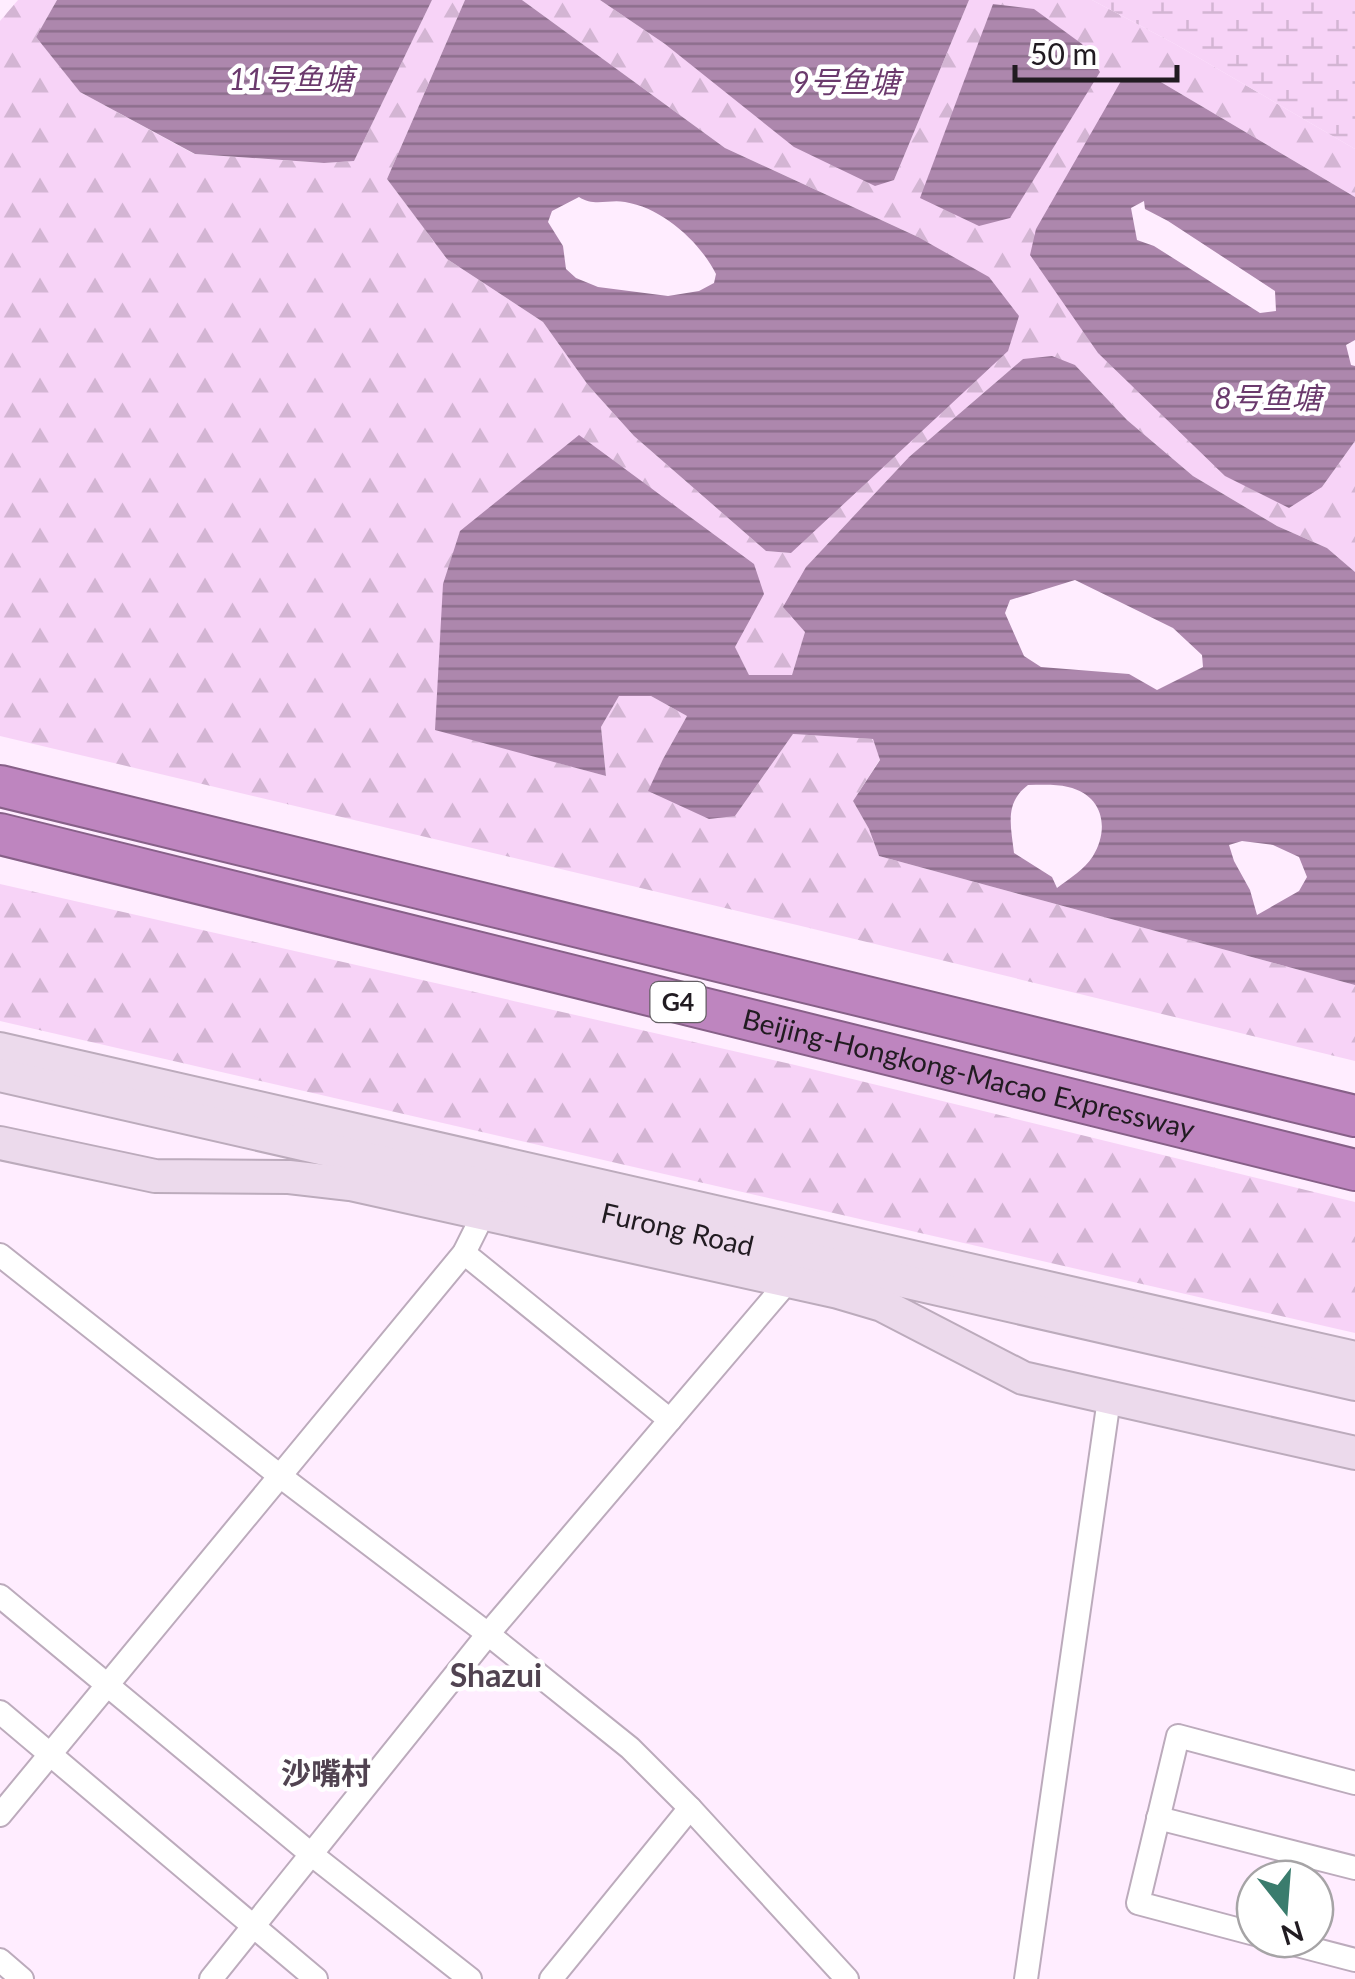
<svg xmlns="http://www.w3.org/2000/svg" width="1355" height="1979" font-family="Lato,'Noto Sans SC',sans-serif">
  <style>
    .forest { fill: url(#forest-firs) }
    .wetland { fill: url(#wetland-marsh) }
    .water { fill: url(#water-rules); fill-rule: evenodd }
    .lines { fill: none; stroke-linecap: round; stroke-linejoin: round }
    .street-casing { stroke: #bcabbc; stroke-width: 26 }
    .secondary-casing { stroke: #bcabbc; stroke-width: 36 }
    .highway-casing { stroke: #876088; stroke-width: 44 }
    .street { stroke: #fff; stroke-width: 22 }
    .secondary { stroke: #ecdaec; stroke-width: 32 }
    .highway { stroke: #be85bf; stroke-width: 40 }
    .labels { text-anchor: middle; stroke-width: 9; stroke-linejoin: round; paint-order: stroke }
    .shield { fill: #fff; stroke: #645f64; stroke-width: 2.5 }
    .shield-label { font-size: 25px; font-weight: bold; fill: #211b21 }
    .street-label { font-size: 28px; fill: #211b21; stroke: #fff }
    .water-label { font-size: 30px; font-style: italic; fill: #6b3a6d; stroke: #fff }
    .neighbourhood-label { font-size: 30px; font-weight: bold; fill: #514351; stroke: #fff }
    .quarter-label { font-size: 32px; font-weight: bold; fill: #514351; stroke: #fff }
  </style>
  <defs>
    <pattern id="forest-firs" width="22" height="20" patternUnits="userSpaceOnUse" patternTransform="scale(2.5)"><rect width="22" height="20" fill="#f7d3f7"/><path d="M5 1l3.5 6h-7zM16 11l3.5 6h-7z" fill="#d3b5d3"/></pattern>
    <pattern id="wetland-marsh" width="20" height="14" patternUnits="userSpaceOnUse" patternTransform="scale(2.5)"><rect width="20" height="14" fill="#f7d3f7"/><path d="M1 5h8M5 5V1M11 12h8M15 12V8" fill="none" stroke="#d3b5d3"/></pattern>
    <pattern id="water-rules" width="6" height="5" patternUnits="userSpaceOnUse" patternTransform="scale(2.5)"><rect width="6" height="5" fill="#ad87ad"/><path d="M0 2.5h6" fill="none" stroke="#8c6e8c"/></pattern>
  </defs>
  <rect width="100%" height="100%" fill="#ffedff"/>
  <g class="forest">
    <polygon points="18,0 57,0 36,37 80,92 194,154 324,163 354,161 432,0 465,0 387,179 447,259 543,322 588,385 634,436 766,551 791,553 918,237 725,148 522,0 600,0 665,44 894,180 969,0 1092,0 1175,44 1355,149 1355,197 1154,78 1036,229 1322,487 1355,441 1355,572 1327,548 1277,526 1193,476 1127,420 1075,365 1023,359 909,457 806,567 805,632 792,675 749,675 735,647 435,729 606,776 601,727 619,696 651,696 687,716 663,759 649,791 735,816 793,734 873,739 880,759 853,801 869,829 879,856 1355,985 1355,1061 797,925 0,736 0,21"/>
    <polygon points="0,884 795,1065 1355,1202 1355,1333 0,1021"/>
  </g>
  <polygon class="wetland" points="1092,0 1355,0 1355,149 1175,44"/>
  <g class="water">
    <polygon points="57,0 432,0 354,161 324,163 195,154 80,92 36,37"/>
    <path d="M465 0H522L725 148 918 237 989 277 1019 316 1008 351 791 553 766 551 634 436 588 385 543 322 447 259 387 179ZM579 197C594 207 609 199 625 202 663 208 700 242 716 274L714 283 699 291 668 296 598 287 576 278 566 269 563 246 548 222 552 211Z"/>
    <polygon points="600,0 969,0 894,180 875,186 794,147 665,44"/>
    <polygon points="993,4 1034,9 1082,44 1100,72 1010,218 979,226 920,198"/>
    <path d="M1154 78 1355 197V340L1346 345 1351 365 1355 366V441L1322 487 1289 508 1225 476 1098 353 1030 255 1036 229 1121 81ZM1144 201 1145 209 1168 221 1275 291 1276 311 1260 313 1154 246 1137 240 1131 208Z"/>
    <path d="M1052 356 1075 365 1127 420 1193 476 1277 526 1327 548 1355 572V985L879 856 869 829 853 801 880 760 873 739 793 734 735 816 709 819 648 791 663 759 687 716 651 696H619L601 727 606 776 435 730 443 584 460 531 579 435 754 564 764 594 735 647 749 675H792L805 632 783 607 806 567 909 457 1023 359ZM1075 580 1173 628 1202 655 1203 667 1157 690 1129 674 1041 667 1024 656 1005 613 1010 600ZM1028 785C1041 785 1056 784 1068 787 1103 795 1110 828 1093 856 1085 869 1069 879 1057 888L1052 877 1014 853C1011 826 1004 803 1028 785ZM1242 841 1273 845 1299 857 1307 877 1299 891 1257 915 1250 890 1234 861 1229 845Z"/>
  </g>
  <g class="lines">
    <g class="street-casing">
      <g id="street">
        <polyline points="464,1253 670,1420"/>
        <polyline points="0,1255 280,1476 488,1634 630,1748 690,1808 847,1979"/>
        <polyline points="0,1596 311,1854 470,1979"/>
        <polyline points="0,1712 316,1979"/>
        <polyline points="0,1815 464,1253 484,1213"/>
        <polyline points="1158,1818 1355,1868"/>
        <polyline points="1255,1934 1138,1903 1178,1736 1355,1783"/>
        <polyline points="1274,1939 1355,1960"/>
        <polyline points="0,1960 22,1979"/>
        <polyline points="211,1979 488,1634 795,1273"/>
        <polyline points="551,1979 690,1808"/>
        <polyline points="1026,1979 1109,1399"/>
      </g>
    </g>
    <g class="secondary-casing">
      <g id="secondary">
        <polyline points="0,1049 1355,1358"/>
        <path id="s1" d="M0 1075 1355 1384"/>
        <polyline points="0,1143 155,1176 289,1177 350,1184 838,1292 882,1305 1023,1378 1355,1453"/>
      </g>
    </g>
    <g class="highway-casing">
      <g id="highway">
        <polyline points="0,786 1355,1116"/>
        <path id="s2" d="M0 834 1355 1170"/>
      </g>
    </g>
    <use href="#street" class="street"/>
    <use href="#secondary" class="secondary"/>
    <use href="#highway" class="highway"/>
  </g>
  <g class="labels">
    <rect class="shield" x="650.5" y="982" width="55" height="40" rx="8"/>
    <g class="shield-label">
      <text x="678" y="1011">G4</text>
    </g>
    <g class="street-label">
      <text dy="10" stroke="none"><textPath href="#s2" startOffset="998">Beijing-Hongkong-Macao Expressway</textPath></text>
      <text dy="10" stroke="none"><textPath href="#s1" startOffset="695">Furong Road</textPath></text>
    </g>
    <g class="water-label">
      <text x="291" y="90">11号鱼塘</text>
      <text x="846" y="93">9号鱼塘</text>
      <text x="1268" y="409">8号鱼塘</text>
    </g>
    <g class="neighbourhood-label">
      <text x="326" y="1784">沙嘴村</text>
    </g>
    <g class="quarter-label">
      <text x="496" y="1687">Shazui</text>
    </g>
  </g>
  <g transform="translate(1285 1909) rotate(163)"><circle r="48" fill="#ffffff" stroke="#a6a4a6" stroke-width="2.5"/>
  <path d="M0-8L18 38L0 25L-18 38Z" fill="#3a7c6d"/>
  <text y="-15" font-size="28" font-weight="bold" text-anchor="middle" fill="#211b21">N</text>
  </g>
  <path d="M1015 65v15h162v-15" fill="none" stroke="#211b21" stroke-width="5"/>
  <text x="1030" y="65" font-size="30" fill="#211b21" stroke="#ffffff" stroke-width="8" paint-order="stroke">50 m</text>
</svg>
